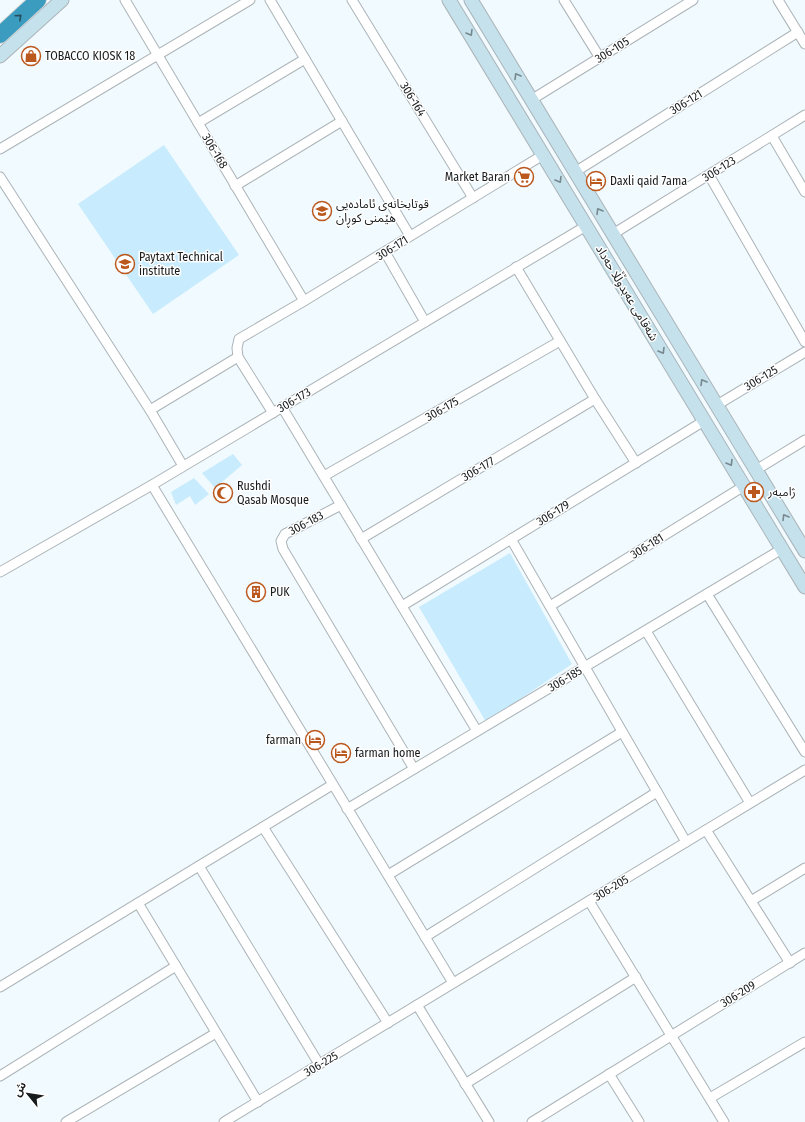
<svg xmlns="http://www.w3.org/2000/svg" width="805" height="1122" font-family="'Fira Sans Condensed','Noto Sans Arabic',sans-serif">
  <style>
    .green { fill: #c8ecfd }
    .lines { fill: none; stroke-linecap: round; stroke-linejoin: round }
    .street-casing { stroke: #acb4b8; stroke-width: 11 }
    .secondary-casing { stroke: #acb4b8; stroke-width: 15 }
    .highway-casing { stroke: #d5d6d6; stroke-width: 18 }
    .street { stroke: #fff; stroke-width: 9 }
    .secondary { stroke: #c4e1ec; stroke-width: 13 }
    .highway { stroke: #3c9cc0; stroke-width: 16 }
    .oneway { stroke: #264f5e }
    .oneway2 { stroke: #77888e }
    .labels { text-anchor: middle; stroke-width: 3; stroke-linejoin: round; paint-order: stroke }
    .street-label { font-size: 12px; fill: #181b1c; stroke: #fff }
    .poi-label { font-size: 12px; fill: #181b1c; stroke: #fff; text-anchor: start }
  </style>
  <rect width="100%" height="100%" fill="#f1fafe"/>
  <g class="green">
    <polygon points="164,145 239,255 153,314 78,204"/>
    <polygon points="233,454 242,465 215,488 202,473"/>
    <polygon points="194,478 209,494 195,505 190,496 176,505 171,492"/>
    <polygon points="510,553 572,664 486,722 419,607"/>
  </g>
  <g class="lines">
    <g class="street-casing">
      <g id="street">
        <polyline points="125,0 304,301"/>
        <polyline points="270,0 410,236"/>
        <polyline points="352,0 473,198"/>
        <polyline points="564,0 600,58"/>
        <polyline points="778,0 805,44"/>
        <polyline points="531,100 693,0"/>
        <polyline points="198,123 305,59"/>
        <polyline points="772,136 805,192"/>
        <polyline points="0,149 250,0"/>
        <polyline points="575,172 798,32"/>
        <polyline points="709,175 805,342"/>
        <polyline points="0,177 150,410 183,466"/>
        <polyline points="235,186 342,121"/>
        <polyline points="613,234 805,115"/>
        <polyline points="385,252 425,322"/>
        <polyline points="516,267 595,399 636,463"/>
        <polyline points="717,405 805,352"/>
        <polyline points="282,407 477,731"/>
        <polyline points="150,410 238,357"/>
        <polyline points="273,413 238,357 237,348 239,339 304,301 543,155"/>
        <polyline points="756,470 805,440"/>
        <polyline points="324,476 560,341"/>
        <polyline points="152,485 453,983"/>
        <polyline points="341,505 285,534 281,541 283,549 414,769"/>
        <polyline points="361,539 595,399"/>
        <polyline points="511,539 686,842"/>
        <polyline points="0,572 152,485 586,226"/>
        <polyline points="707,594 805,752"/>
        <polyline points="402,606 704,421"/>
        <polyline points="550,606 744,486"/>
        <polyline points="646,631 750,803"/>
        <polyline points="347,809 782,549"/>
        <polyline points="263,827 388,1023"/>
        <polyline points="706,830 790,963"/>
        <polyline points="199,866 319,1064"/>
        <polyline points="388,875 622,732"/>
        <polyline points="589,901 724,1122"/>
        <polyline points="751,901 805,868"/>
        <polyline points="138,903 258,1102"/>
        <polyline points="425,937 657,792"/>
        <polyline points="0,987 332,785"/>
        <polyline points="417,1005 489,1122"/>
        <polyline points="609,1074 639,1122"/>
        <polyline points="0,1076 176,966"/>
        <polyline points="465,1084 636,977"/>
        <polyline points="710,1098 805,1042"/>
        <polyline points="66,1122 216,1033"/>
        <polyline points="224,1122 805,770"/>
        <polyline points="532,1122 805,953"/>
      </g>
    </g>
    <g class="secondary-casing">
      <g id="secondary">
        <polyline points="449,0 805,587"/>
        <polyline points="471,0 805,551"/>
        <polyline points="0,56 62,0"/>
      </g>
    </g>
    <g class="highway-casing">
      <polyline id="highway" points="0,35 38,0"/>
    </g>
    <use href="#street" class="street"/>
    <use href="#secondary" class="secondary"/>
    <use href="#highway" class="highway"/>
  </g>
  <defs><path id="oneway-chevron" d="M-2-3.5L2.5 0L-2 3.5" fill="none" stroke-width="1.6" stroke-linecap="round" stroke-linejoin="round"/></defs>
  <use class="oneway" href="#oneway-chevron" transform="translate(19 17) rotate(-42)"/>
  <g class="oneway2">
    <use href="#oneway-chevron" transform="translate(470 33) rotate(59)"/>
    <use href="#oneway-chevron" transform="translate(517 76) rotate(-121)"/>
    <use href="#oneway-chevron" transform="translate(559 180) rotate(59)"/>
    <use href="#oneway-chevron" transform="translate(599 211) rotate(-121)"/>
    <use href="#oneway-chevron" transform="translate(662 351) rotate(59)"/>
    <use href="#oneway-chevron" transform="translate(703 382) rotate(-121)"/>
    <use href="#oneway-chevron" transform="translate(730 463) rotate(59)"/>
    <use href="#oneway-chevron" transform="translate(785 517) rotate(-121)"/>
  </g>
  <defs>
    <g id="shop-ring" transform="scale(1)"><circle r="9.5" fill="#fff" stroke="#bb581e" stroke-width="1.5"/><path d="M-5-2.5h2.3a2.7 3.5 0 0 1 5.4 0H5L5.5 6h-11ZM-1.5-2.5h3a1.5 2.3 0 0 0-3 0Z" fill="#bb581e"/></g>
    <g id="supermarket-ring" transform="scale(1)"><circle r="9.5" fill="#fff" stroke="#bb581e" stroke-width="1.5"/><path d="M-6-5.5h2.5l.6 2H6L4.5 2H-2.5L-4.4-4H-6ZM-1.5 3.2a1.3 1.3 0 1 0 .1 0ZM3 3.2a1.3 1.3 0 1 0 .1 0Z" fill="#bb581e"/></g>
    <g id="hotel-ring" transform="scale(1)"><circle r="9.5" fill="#fff" stroke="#bb581e" stroke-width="1.5"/><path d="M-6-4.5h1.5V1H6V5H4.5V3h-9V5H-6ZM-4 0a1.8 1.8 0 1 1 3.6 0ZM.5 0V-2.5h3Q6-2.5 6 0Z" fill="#bb581e"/></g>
    <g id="school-ring" transform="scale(1)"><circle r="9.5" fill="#fff" stroke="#bb581e" stroke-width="1.5"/><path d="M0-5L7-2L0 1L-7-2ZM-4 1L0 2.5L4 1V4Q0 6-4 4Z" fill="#bb581e"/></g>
    <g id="pharmacy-ring" transform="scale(1)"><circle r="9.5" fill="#fff" stroke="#bb581e" stroke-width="1.5"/><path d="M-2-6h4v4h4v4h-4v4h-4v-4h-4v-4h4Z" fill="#bb581e"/></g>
    <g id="mosque-ring" transform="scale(1)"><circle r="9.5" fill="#fff" stroke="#bb581e" stroke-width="1.5"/><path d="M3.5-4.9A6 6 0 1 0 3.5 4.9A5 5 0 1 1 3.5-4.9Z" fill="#bb581e"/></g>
    <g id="building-ring" transform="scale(1)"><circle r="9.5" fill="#fff" stroke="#bb581e" stroke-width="1.5"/><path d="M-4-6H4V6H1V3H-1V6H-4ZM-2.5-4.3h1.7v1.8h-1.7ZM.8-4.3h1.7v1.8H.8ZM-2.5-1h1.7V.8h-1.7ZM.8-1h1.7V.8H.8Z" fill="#bb581e"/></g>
  </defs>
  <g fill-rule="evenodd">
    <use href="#shop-ring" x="31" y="56"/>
    <use href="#supermarket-ring" x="524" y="177"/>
    <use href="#hotel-ring" x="596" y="181"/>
    <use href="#school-ring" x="322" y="211"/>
    <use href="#school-ring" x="125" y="264"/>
    <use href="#pharmacy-ring" x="754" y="492"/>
    <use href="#mosque-ring" x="223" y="493"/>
    <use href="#building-ring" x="256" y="592"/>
    <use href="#hotel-ring" x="315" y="740"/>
    <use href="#hotel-ring" x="341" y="753"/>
  </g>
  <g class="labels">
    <g class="street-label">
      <text transform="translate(612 50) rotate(-32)" y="4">306-105</text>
      <text transform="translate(413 99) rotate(58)" y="4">306-164</text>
      <text transform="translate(686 102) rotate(-32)" y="4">306-121</text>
      <text transform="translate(215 151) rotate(59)" y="4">306-168</text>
      <text transform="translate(719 169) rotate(-32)" y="4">306-123</text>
      <text transform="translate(392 248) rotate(-32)" y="4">306-171</text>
      <text transform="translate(627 293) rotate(59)" y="4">شەقامی عەبدوڵڵا حەداد</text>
      <text transform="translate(761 378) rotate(-31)" y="4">306-125</text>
      <text transform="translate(294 400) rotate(-31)" y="4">306-173</text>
      <text transform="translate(442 409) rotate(-30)" y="4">306-175</text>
      <text transform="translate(478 469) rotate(-31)" y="4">306-177</text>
      <text transform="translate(553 513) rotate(-32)" y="4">306-179</text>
      <text transform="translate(306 523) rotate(-28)" y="4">306-183</text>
      <text transform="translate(647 546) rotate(-32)" y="4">306-181</text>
      <text transform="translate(565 679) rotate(-31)" y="4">306-185</text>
      <text transform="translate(611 888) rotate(-31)" y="4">306-205</text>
      <text transform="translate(738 994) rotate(-32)" y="4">306-209</text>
      <text transform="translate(321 1064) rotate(-31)" y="4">306-225</text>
    </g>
    <g class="poi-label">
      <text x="45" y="60">TOBACCO KIOSK 18</text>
      <text x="510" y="181" text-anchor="end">Market Baran</text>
      <text x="610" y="185">Daxli qaid 7ama</text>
      <text x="336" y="208">قوتابخانەی ئامادەیی<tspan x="336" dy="14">هێمنی کوڕان</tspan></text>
      <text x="139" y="261">Paytaxt Technical<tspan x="139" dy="14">institute</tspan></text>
      <text x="237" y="490">Rushdi<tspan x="237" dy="14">Qasab Mosque</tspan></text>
      <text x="768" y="496">ژامبەر</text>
      <text x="270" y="596">PUK</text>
      <text x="301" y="744" text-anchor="end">farman</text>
      <text x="355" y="757">farman home</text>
    </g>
  </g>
  <g transform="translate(28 1094) rotate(300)" stroke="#ffffff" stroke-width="3" paint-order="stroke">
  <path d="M0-3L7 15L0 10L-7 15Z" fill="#181b1c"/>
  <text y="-6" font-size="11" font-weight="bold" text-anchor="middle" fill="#181b1c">ش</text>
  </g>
</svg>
